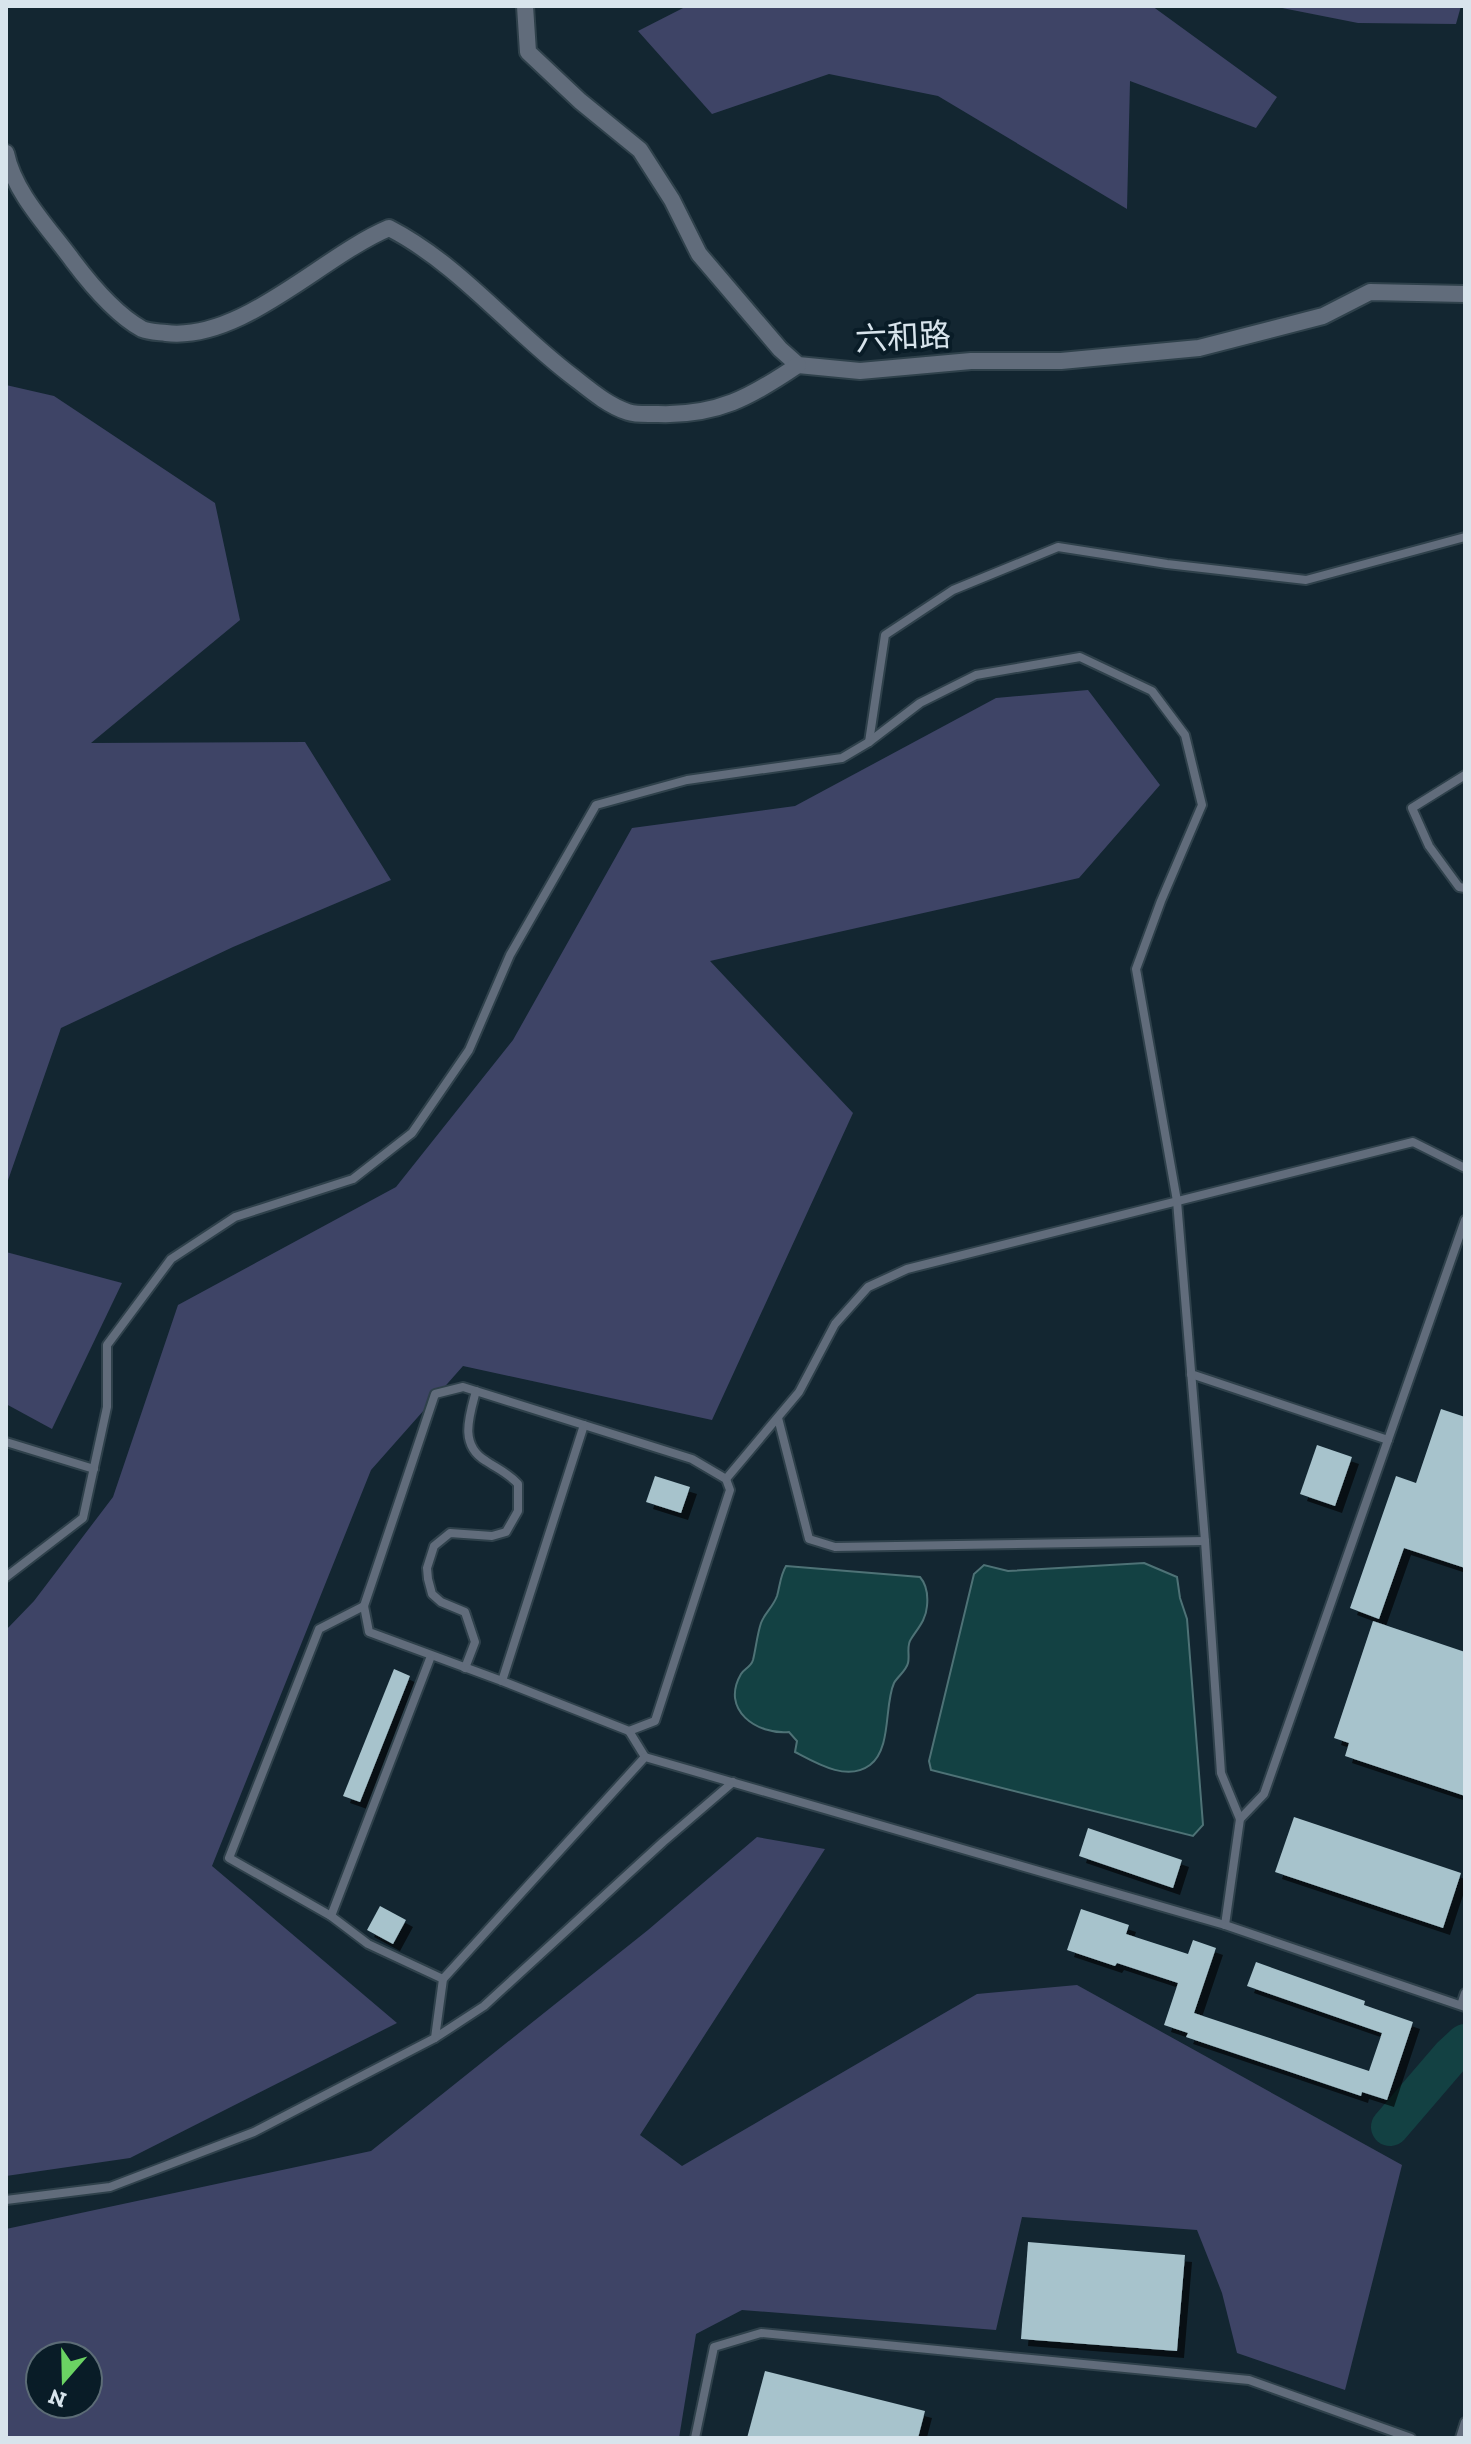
<svg xmlns="http://www.w3.org/2000/svg" width="1471" height="2444" font-family="'Zilla Slab','Noto Sans TC',serif">
  <style>
    .green { fill: #3e4466; fill-rule: evenodd }
    .water { fill: #134143; stroke: #4e7276; stroke-width: 2 }
    .lines { fill: none; stroke-linecap: round; stroke-linejoin: round }
    .river { stroke: #134143; stroke-width: 38 }
    .building { fill: #a7c3cc; filter: url(#shadow) }
    .service-casing { stroke: #2f414b; stroke-width: 12 }
    .minor-casing { stroke: #2f414b; stroke-width: 20 }
    .service { stroke: #616c7b; stroke-width: 8 }
    .minor { stroke: #616c7b; stroke-width: 16 }
    .labels { text-anchor: middle; stroke-width: 8; stroke-linejoin: round; paint-order: stroke }
    .street-label { font-size: 32px; fill: #d8e4ec; stroke: #091c27 }
  </style>
  <defs>
    <filter id="shadow"><feDropShadow dx="7" dy="7" stdDeviation="0" flood-color="#0009"/></filter>
  </defs>
  <rect width="100%" height="100%" fill="#132631"/>
  <g class="green">
    <polygon points="687,6 1152,6 1277,97 1256,128 1130,81 1127,209 938,96 829,74 712,114 638,31"/>
    <polygon points="1272,6 1461,6 1456,24 1358,23"/>
    <polygon points="6,385 54,396 215,503 240,620 91,743 305,742 391,880 233,947 61,1028 6,1186"/>
    <polygon points="1088,690 1160,785 1079,878 710,961 853,1113 712,1420 463,1366 371,1470 212,1866 397,2023 130,2158 6,2176 6,1630 34,1601 113,1497 178,1305 396,1187 513,1040 632,828 795,806 996,698"/>
    <polygon points="6,1252 122,1283 52,1429 6,1404"/>
    <path d="M757 1837 825 1849 640 2135 682 2166 977 1994 1077 1985 1402 2165 1345 2390 1237 2353 1222 2293 1197 2230 1022 2217 996 2330 742 2310 696 2334 679 2438H6V2229L371 2151 648 1930ZM88 2356V2404H40V2356Z"/>
  </g>
  <g class="water">
    <polygon points="1144,1563 1177,1577 1180,1598 1187,1619 1203,1825 1193,1836 931,1770 929,1761 974,1574 984,1565 1008,1571"/>
    <path d="M786 1566 920 1577C927 1585 928 1596 927 1606 926 1620 918 1628 911 1639 906 1646 910 1655 908 1663 906 1671 898 1676 894 1683 884 1705 892 1748 870 1765 847 1782 816 1763 795 1752L797 1741 789 1732C757 1735 720 1710 741 1674 744 1669 751 1667 753 1660 756 1648 757 1635 761 1623 764 1614 773 1607 777 1596 780 1586 780 1576 786 1566Z"/>
  </g>
  <g class="lines">
    <polyline class="river" points="1390,2127 1451,2056 1465,2043"/>
  </g>
  <g class="building">
    <polygon points="1441,1409 1465,1417 1465,1568 1404,1548 1379,1619 1350,1608 1396,1476 1416,1483"/>
    <polygon points="1317,1445 1352,1457 1335,1506 1300,1494"/>
    <polygon points="655,1476 690,1487 681,1513 646,1502"/>
    <polygon points="1373,1621 1465,1652 1465,1796 1345,1756 1349,1743 1334,1738"/>
    <polygon points="394,1669 410,1676 360,1802 343,1796"/>
    <polygon points="1294,1817 1461,1873 1443,1928 1275,1872"/>
    <polygon points="1088,1828 1182,1860 1173,1888 1079,1856"/>
    <polygon points="380,1906 406,1920 393,1944 367,1930"/>
    <polygon points="1081,1909 1129,1925 1126,1934 1188,1954 1193,1940 1216,1948 1194,2013 1369,2071 1382,2033 1247,1986 1256,1962 1365,2001 1364,2005 1413,2022 1387,2100 1362,2092 1361,2096 1186,2037 1188,2033 1164,2025 1178,1983 1117,1963 1115,1966 1067,1950"/>
    <polygon points="1028,2242 1185,2255 1177,2351 1021,2339"/>
    <polygon points="765,2371 925,2411 918,2438 747,2438"/>
  </g>
  <g class="lines">
    <g class="service-casing">
      <g id="service">
        <polyline points="869,742 885,635 953,590 1058,547 1167,564 1306,580 1465,537"/>
        <polyline points="1465,775 1412,808 1429,846 1459,887 1465,888"/>
        <polyline points="1191,1374 1388,1440"/>
        <polygon points="463,1387 692,1459 726,1479 730,1490 655,1721 629,1731 502,1681 369,1632 364,1606 435,1394"/>
        <polyline points="778,1418 809,1539 835,1547 1205,1541"/>
        <polyline points="6,1442 94,1469"/>
        <polyline points="726,1479 799,1392 835,1324 868,1287 907,1269 1413,1142 1465,1168"/>
        <polyline points="6,1577 83,1518 107,1407 107,1345 171,1259 235,1217 353,1179 412,1133 469,1050 510,955 596,805 687,780 842,758 869,742 920,703 976,675 1080,657 1152,691 1185,735 1202,805 1161,901 1136,969 1177,1201 1205,1541 1221,1773 1240,1819 1225,1925"/>
        <polyline points="364,1606 319,1629 229,1858 331,1916 368,1944 443,1979"/>
        <path d="M465 1668 475 1642 465 1612 441 1602 432 1594 428 1579 427 1568 434 1546 450 1533 492 1536 506 1532 518 1511V1484C508 1473 498 1469 486 1461 459 1445 469 1417 476 1391"/>
        <polyline points="502,1681 584,1425"/>
        <polyline points="629,1731 645,1757"/>
        <polyline points="1240,1819 1264,1794 1465,1220"/>
        <polyline points="331,1916 431,1656"/>
        <polyline points="1461,2005 1465,1993"/>
        <polyline points="435,2038 484,2006 663,1842 733,1782"/>
        <polyline points="6,2200 110,2187 254,2132 435,2038 443,1979 645,1757 1225,1925 1465,2007"/>
        <polyline points="695,2438 714,2347 761,2333 1249,2380 1411,2438"/>
        <polyline points="1460,2438 1465,2422"/>
      </g>
    </g>
    <g class="minor-casing">
      <g id="minor">
        <polyline points="525,6 528,52 580,101 640,150 672,200 699,254 780,349 798,365 860,371 971,361 1061,361 1199,348 1323,316 1370,292 1465,294"/>
        <path d="M6 153C14 193 49 228 73 261 91 285 115 314 142 329 149 332 158 332 166 333 242 342 322 256 389 228 459 264 510 329 572 376 590 390 607 405 628 412 637 415 649 414 658 414 717 416 751 397 798 365"/>
      </g>
    </g>
    <use href="#service" class="service"/>
    <use href="#minor" class="minor"/>
  </g>
  <g class="labels">
    <g class="street-label">
      <text transform="translate(903 337) rotate(-3)" y="11">六和路</text>
    </g>
  </g>
  <rect width="1471" height="2444" fill="none" stroke="#d8e4ec" stroke-width="16"/>
  <g transform="translate(64 2380) rotate(200)"><circle r="38" fill="#091c27" stroke="#5c6c76" stroke-width="2"/>
  <path d="M0-6L14 30L0 20L-14 30Z" fill="#6bd363"/>
  <text y="-12" font-size="22" font-weight="bold" text-anchor="middle" fill="#d8e4ec">N</text>
  </g>
</svg>
